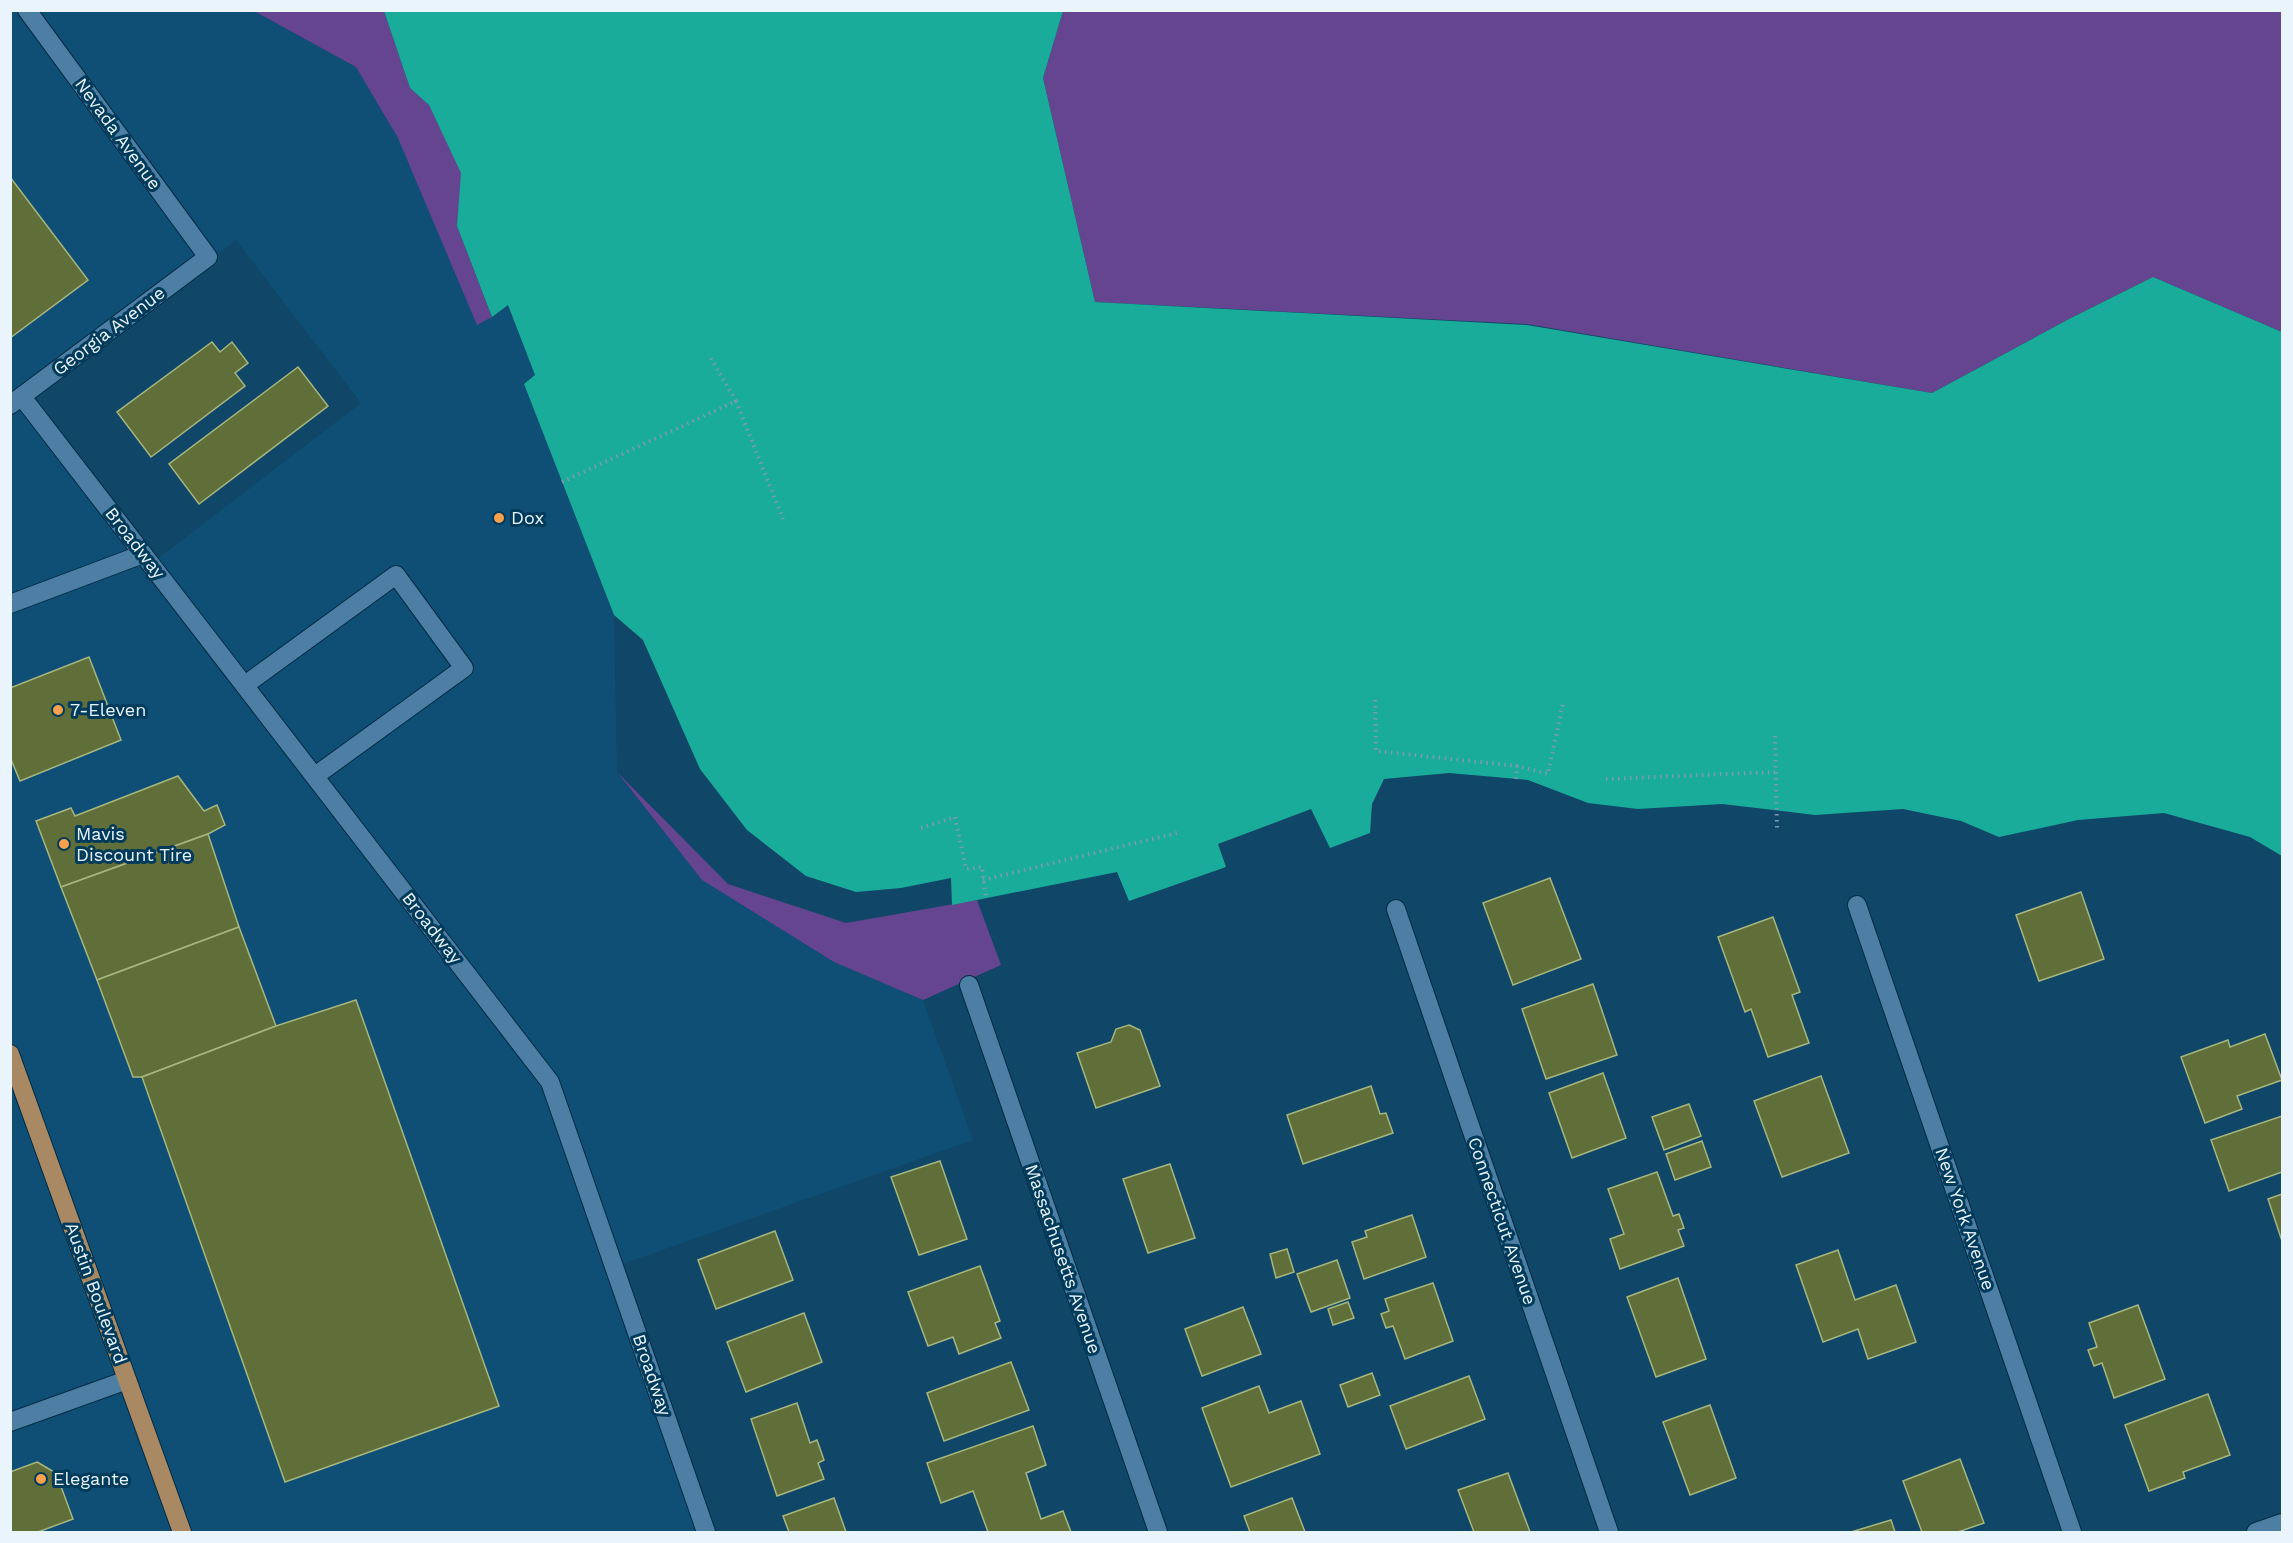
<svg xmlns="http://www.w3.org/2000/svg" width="2293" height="1543" font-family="'Work Sans',sans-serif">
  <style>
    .built { fill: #0f4f76; fill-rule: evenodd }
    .green { fill: #654590 }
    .water { fill: #1aac9a }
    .building { fill: #606e39; stroke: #a6b67e; stroke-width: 1.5 }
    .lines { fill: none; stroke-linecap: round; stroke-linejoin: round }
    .lane-casing { stroke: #022b44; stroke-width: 20 }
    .street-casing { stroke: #022b44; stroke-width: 20 }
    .primary-casing { stroke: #022b44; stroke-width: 20 }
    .path { stroke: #7b9cb0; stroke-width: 4; stroke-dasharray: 1.5 4.5; stroke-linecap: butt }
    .lane { stroke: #4c7fa3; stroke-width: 18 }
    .street { stroke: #4c7fa3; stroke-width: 18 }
    .primary { stroke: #a88963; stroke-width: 18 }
    .poi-dot { fill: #f9a04c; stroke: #013b5c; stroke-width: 2 }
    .labels { text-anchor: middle; stroke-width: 6; stroke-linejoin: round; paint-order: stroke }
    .street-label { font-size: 18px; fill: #eaf4fc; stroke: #013b5c }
    .poi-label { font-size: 18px; fill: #eaf4fc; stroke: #013b5c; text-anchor: start }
  </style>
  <rect width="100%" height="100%" fill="#104667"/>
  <path class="built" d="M10 11H254L356 67 398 138 492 317 508 305 535 375 524 384 614 615 617 773 702 880 834 962 923 1000 973 1140 620 1265 710 1532H11ZM236 240 361 403 156 560 31 398Z"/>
  <g class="green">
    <polygon points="254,11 384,11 410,88 429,105 462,173 457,226 492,317 477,325 398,138 356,67"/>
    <polygon points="1063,11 2282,11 2282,332 2153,277 2069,319 1932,393 1527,324 1095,302 1043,78"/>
    <polygon points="617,772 728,884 846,923 977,900 1001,965 923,1000 834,962 702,880"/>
  </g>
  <polygon class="water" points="384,11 1063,11 1043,78 1095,302 1527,325 1932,393 2069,319 2153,277 2282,332 2282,856 2250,837 2164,813 2078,820 1999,837 1961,821 1903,809 1815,815 1722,804 1638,809 1588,803 1528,780 1449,773 1384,779 1372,804 1370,833 1330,848 1311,809 1218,844 1226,867 1129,901 1117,872 952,905 951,878 901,888 856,892 806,876 747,830 700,769 643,640 614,615 524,384 535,375 508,305 492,317 457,226 461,173 429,105 410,88"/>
  <g class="building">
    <polygon points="10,177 88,280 10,338"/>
    <polygon points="212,342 220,352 232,342 248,363 235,373 245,386 151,457 117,412"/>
    <polygon points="298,367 328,406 199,504 169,464"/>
    <polygon points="89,657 121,740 20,781 10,757 10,688"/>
    <polygon points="178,776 204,811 217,805 225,825 208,834 61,887 36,821 71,808 75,816"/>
    <polygon points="208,834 239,927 97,980 61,887"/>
    <polygon points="1550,878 1581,959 1513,985 1483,903"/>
    <polygon points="2081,892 2104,959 2039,981 2016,915"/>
    <polygon points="1773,917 1800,992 1792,995 1809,1043 1768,1057 1751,1009 1745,1012 1718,937"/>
    <polygon points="239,927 276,1026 142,1077 133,1077 97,980"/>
    <polygon points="1593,984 1617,1055 1546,1079 1522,1009"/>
    <polygon points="356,1000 499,1406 285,1482 142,1077 276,1026"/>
    <polygon points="1129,1025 1140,1030 1160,1086 1096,1108 1077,1053 1111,1042 1116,1029"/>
    <polygon points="2265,1034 2282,1080 2237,1096 2242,1109 2205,1123 2181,1057 2228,1040 2230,1047"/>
    <polygon points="1603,1073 1626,1138 1572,1158 1549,1093"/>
    <polygon points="1821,1076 1849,1153 1782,1177 1754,1101"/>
    <polygon points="1371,1086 1380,1114 1386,1113 1393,1133 1303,1164 1287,1115"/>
    <polygon points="1689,1104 1701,1136 1664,1150 1652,1117"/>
    <polygon points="2282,1116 2282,1172 2229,1191 2211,1140"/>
    <polygon points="1702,1141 1711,1167 1675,1180 1666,1154"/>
    <polygon points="940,1161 967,1239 919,1255 891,1177"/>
    <polygon points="1170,1164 1195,1238 1148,1253 1123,1179"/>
    <polygon points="1657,1172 1673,1216 1679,1214 1684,1228 1678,1230 1684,1246 1620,1269 1610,1239 1624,1234 1608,1189"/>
    <polygon points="2282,1194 2282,1241 2268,1199"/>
    <polygon points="1412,1215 1426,1257 1364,1279 1352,1242 1367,1237 1365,1231"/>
    <polygon points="775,1231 793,1280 716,1309 698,1260"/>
    <polygon points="1287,1249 1294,1272 1276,1278 1270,1254"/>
    <polygon points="1838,1250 1855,1300 1896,1285 1916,1342 1868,1359 1858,1329 1823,1342 1796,1265"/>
    <polygon points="1337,1260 1350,1298 1311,1312 1297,1274"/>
    <polygon points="980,1266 1000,1321 995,1323 1001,1338 959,1354 953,1337 928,1346 908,1292"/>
    <polygon points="1678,1278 1706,1359 1656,1377 1627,1297"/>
    <polygon points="1433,1283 1453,1341 1405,1359 1393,1326 1386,1328 1381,1314 1389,1311 1385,1299"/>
    <polygon points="1348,1302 1354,1318 1333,1325 1328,1309"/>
    <polygon points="2138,1305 2165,1379 2114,1398 2102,1363 2094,1366 2088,1350 2097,1347 2089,1323"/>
    <polygon points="1243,1307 1261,1354 1202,1376 1185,1329"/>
    <polygon points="804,1313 822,1362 746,1392 727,1342"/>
    <polygon points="1011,1362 1029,1410 944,1441 927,1393"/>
    <polygon points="1372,1373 1380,1395 1348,1407 1340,1385"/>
    <polygon points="1469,1376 1485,1419 1406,1449 1390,1406"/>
    <polygon points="1259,1386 1269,1413 1301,1401 1320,1454 1231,1487 1202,1408"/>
    <polygon points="2208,1394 2230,1455 2183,1472 2185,1478 2149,1491 2125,1425"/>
    <polygon points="797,1403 810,1443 817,1440 824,1460 818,1463 824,1479 777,1496 751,1419"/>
    <polygon points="1710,1405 1736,1478 1690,1495 1663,1422"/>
    <polygon points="1033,1426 1046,1465 1026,1473 1041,1519 1063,1511 1071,1532 988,1532 973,1491 941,1503 927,1463"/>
    <polygon points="1960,1459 1984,1523 1958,1532 1922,1532 1903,1481"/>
    <polygon points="37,1462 56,1473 73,1519 38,1532 10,1532 10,1472"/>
    <polygon points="1508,1473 1530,1532 1474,1532 1458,1490"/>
    <polygon points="834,1498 846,1532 789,1532 783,1516"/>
    <polygon points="1292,1498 1305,1532 1250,1532 1244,1516"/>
    <polygon points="1891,1520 1895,1532 1851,1532"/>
  </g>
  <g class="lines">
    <g class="lane-casing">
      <g id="lane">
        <polyline points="10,604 143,554"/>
        <polyline points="245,685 396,575 464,668 315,776"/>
      </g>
    </g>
    <g class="street-casing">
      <g id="street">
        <polyline points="22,397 550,1082 706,1532"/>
        <polyline points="10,405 208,257 27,10"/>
        <polyline points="1857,905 2072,1532"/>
        <polyline points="1396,909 1609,1532"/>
        <polyline points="969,985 1158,1532"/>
        <polyline points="10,1422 127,1380"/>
        <polyline points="2256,1532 2282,1523"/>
      </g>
    </g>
    <g class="primary-casing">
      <polyline id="primary" points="10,1054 182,1532"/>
    </g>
    <g class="path">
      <polyline points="736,401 783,519"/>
      <polyline points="562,482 736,401 710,357"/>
      <polyline points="1375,700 1376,751 1517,766 1548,774 1563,703"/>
      <polyline points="1775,736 1777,828"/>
      <polyline points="1516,779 1517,766"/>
      <polyline points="1606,779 1775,772"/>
      <polyline points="921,828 955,817 966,869 982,867 986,898"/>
      <polyline points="983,880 1181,832"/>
    </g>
    <use href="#lane" class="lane"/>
    <use href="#street" class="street"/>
    <use href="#primary" class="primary"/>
  </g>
  <g class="poi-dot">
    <circle cx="499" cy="518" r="6"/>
    <circle cx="58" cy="710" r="6"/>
    <circle cx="64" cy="844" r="6"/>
    <circle cx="41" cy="1479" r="6"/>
  </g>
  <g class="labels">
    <g class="street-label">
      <text transform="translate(118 134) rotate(54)" y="6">Nevada Avenue</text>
      <text transform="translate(109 331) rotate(-37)" y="6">Georgia Avenue</text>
      <text transform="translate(135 543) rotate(52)" y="6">Broadway</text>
      <text transform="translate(432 928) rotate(52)" y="6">Broadway</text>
      <text transform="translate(1965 1219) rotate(71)" y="6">New York Avenue</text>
      <text transform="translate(1502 1221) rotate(71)" y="6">Connecticut Avenue</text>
      <text transform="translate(1063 1259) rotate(71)" y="6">Massachusetts Avenue</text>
      <text transform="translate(96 1293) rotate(70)" y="6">Austin Boulevard</text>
      <text transform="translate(652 1375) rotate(71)" y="6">Broadway</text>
    </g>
    <g class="poi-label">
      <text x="511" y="524">Dox</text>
      <text x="70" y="716">7-Eleven</text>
      <text x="76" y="840">Mavis<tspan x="76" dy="21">Discount Tire</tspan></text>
      <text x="53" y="1485">Elegante</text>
    </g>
  </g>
  <rect width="2293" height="1543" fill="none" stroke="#eaf4fc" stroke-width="24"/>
</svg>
